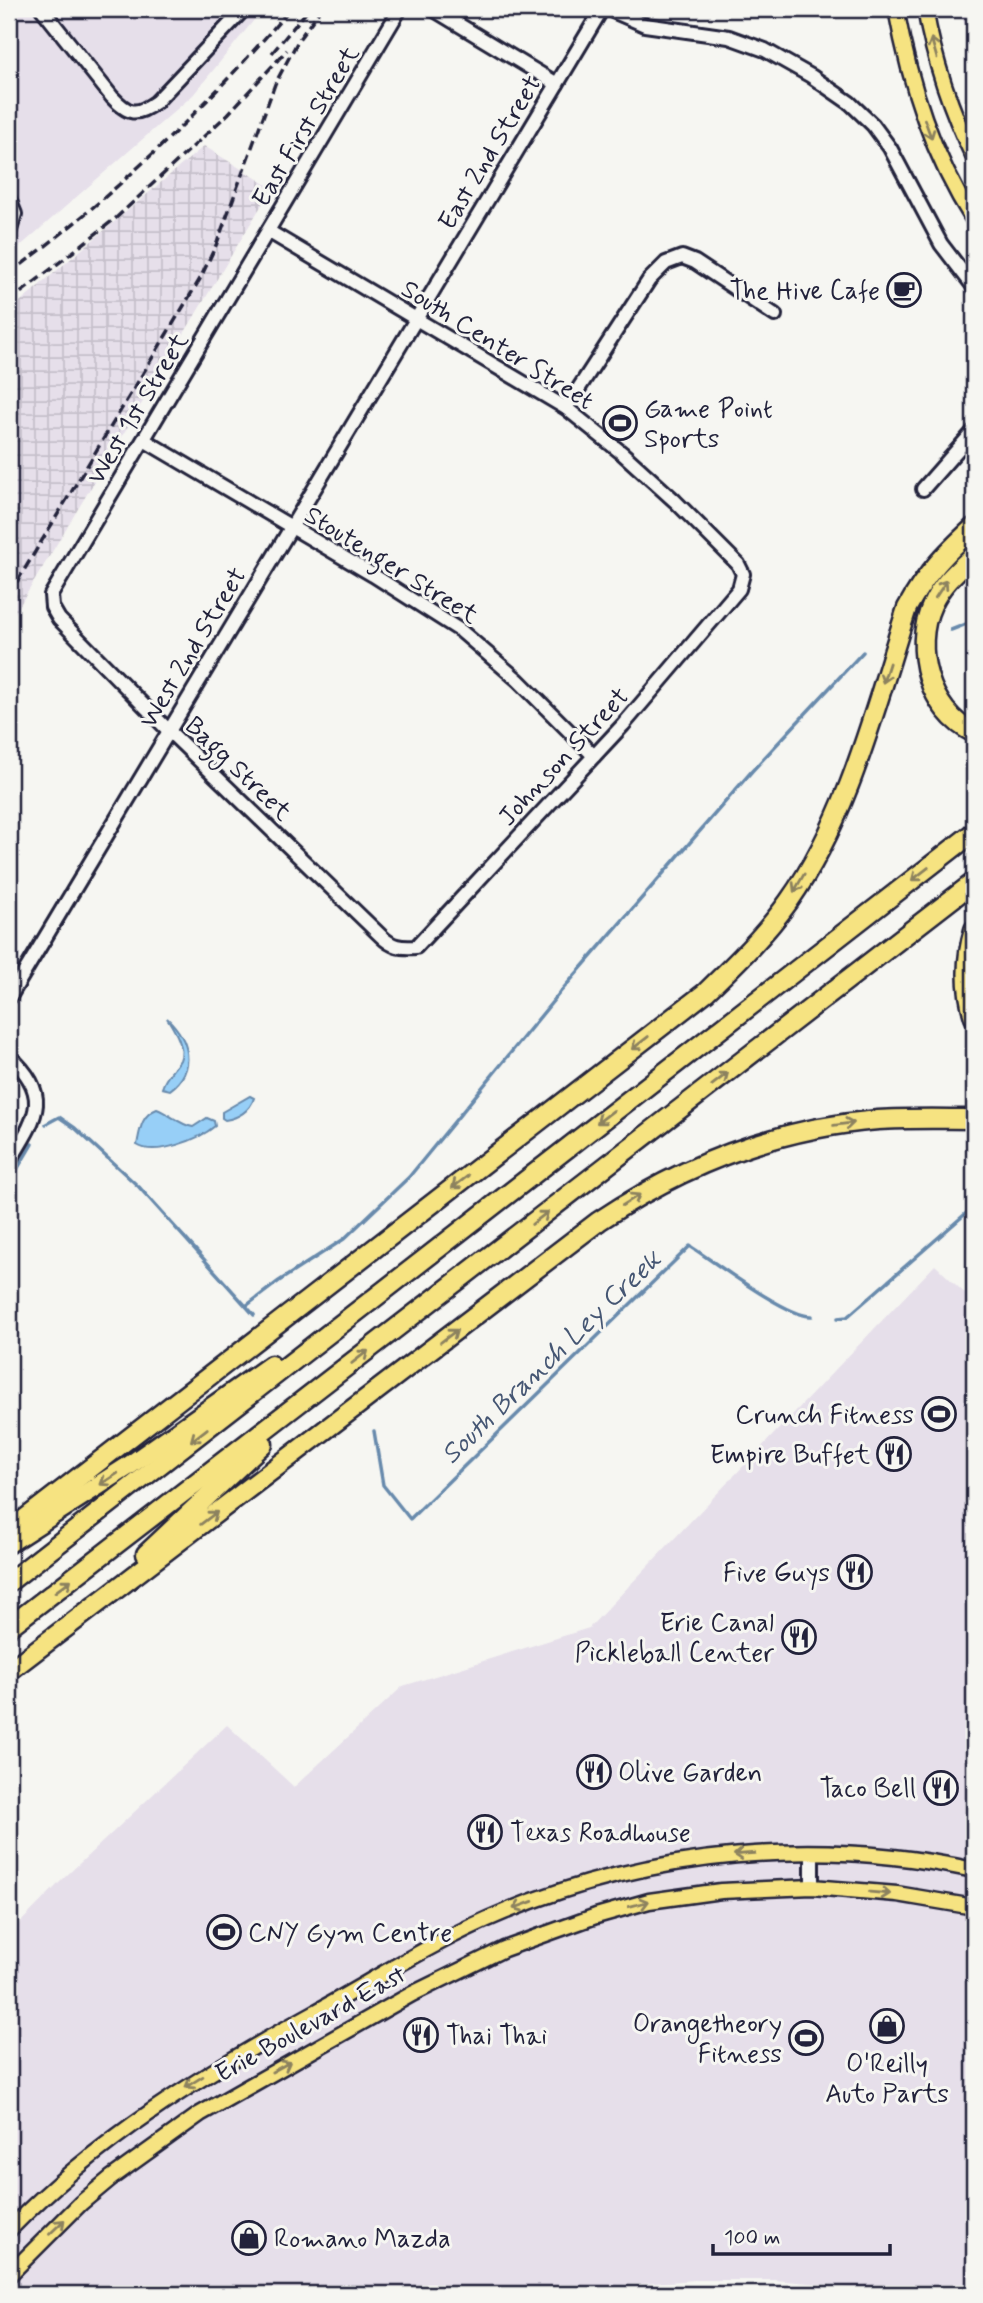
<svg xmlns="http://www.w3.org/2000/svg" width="983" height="2303" font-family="Mynerve,sans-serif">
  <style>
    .built { fill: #e6dfea }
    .industrial { fill: url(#industrial-grid) }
    .water { fill: #97cff7; stroke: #688aac; stroke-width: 2 }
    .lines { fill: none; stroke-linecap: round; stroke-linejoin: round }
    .stream { stroke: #688aac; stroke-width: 3.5 }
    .minor-casing { stroke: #22223b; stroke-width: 18 }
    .major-casing { stroke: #22223b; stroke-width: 19 }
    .highway-casing { stroke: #22223b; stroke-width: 23 }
    .minor { stroke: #f6f6f2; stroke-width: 12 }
    .major { stroke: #f6e381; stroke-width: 14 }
    .highway { stroke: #f6e381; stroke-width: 18 }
    .rail { stroke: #22223b; stroke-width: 3.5; stroke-dasharray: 10 5; stroke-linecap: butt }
    .oneway { stroke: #8c825e }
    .labels { text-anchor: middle; stroke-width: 6; stroke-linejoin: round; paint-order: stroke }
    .street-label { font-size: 26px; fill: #22223b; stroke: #f6f6f2 }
    .poi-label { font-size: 26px; fill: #22223b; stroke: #f6f6f2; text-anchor: end }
    .water-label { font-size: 28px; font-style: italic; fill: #455673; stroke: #f6f6f2 }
  </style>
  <defs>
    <pattern id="industrial-grid" width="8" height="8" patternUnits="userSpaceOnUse" patternTransform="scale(1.75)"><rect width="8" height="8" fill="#e6dfea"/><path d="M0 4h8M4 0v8" fill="none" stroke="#c5bfca"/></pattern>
  </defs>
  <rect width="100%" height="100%" fill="#f6f6f2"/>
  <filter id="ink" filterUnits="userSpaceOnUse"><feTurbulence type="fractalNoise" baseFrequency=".0143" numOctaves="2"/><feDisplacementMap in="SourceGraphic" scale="14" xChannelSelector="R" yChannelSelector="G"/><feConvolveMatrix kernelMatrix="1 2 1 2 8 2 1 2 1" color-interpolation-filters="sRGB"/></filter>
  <g filter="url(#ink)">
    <g class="built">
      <polygon points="9,9 263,9 193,95 9,256"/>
      <polygon points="959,9 974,9 974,51"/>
      <polygon points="935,1265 974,1302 974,2294 870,2294 841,2286 775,2280 695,2280 546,2291 533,2294 9,2294 9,1934 64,1878 227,1725 294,1787 403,1686 589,1628"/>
    </g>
    <polygon class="industrial" points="204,146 272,188 9,623 9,311"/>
    <g class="water">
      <path d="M167 1018C189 1039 198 1069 170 1090L162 1088C166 1075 174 1070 180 1060 186 1047 173 1028 167 1018Z"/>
      <path d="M250 1096 254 1098C250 1111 238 1118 225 1120L222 1118V1112Z"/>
      <path d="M157 1109C170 1114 180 1125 193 1127L207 1118 214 1121 215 1126C200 1139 155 1157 137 1145 140 1130 141 1115 157 1109Z"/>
    </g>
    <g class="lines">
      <g class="stream">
        <polyline points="951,630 974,621"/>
        <polyline points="46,1124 59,1117 75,1128 139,1187 254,1315"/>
        <polyline points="9,1183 32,1144"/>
        <polyline points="246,1306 279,1281 344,1239 409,1177 562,990 752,771 863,652"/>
        <polyline points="838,1318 847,1317 971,1209"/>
        <path d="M374 1431 383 1485 410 1519 690 1246C713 1261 788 1318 812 1316"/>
      </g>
      <g class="minor-casing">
        <g id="minor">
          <path d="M42 9 112 97C129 115 136 116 156 102L244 9"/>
          <polyline points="433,9 557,84"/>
          <polyline points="608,9 645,25 729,37 765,50 811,76 850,103 873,125 890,148 941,244 974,287"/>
          <polyline points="9,199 15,214 9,233"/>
          <path d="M268 231 566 408 622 453 675 501 738 564 743 574 739 589 623 725 416 947C400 948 392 947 381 936L169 731 59 619 52 607 51 595 400 9"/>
          <polyline points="566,408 649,280 666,263 682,257 695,262 775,315"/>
          <polyline points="144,440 373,575 461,631 518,680 594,756"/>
          <polyline points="923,489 974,431"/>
          <polyline points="9,998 602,9"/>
          <path d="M9 1056C54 1096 35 1119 9 1162"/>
          <polyline points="812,1887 812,1853"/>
        </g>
      </g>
      <g class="major-casing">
        <g id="major">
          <path d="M896 9C910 85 932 155 974 221"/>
          <path d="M925 9C934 60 951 111 974 158"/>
          <path d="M9 2230C99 2138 203 2074 314 2013 377 1978 438 1939 504 1912 652 1851 818 1836 974 1870"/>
          <polyline points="9,2275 81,2203 111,2178 200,2114 412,1994 504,1949 596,1916 649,1901 721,1891 812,1887 897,1894 974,1907"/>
        </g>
      </g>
      <g class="highway-casing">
        <g id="highway">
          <path d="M974 555C958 570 941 584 932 605 912 648 929 712 974 733"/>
          <path d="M974 930C965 960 965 987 974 1017"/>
          <path d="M9 1531 706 992C735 964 765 935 789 901 848 818 876 705 907 608 926 573 945 554 974 527"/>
          <polyline points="9,1543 130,1465 271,1365"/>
          <polyline points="146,1554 263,1444"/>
          <polyline points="9,1582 974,832"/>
          <polyline points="9,1627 974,882"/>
          <path d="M9 1671 599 1221C683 1165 776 1128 878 1120 910 1118 942 1119 974 1119"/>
        </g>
      </g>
      <use href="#minor" class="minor"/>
      <use href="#major" class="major"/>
      <use href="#highway" class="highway"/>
      <g class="rail">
        <polyline points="272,53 308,10"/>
        <path d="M9 274C113 197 206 108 290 9"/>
        <polyline points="9,302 116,218 228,114 287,50"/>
        <polyline points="9,595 200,279 217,243 275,84 299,39 321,9"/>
      </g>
    </g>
    <defs><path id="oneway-shaft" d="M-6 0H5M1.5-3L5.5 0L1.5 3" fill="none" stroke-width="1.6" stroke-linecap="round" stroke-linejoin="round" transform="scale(1.75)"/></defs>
    <g class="oneway">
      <use href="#oneway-shaft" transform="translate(934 48) rotate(-106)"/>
      <use href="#oneway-shaft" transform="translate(928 129) rotate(70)"/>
      <use href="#oneway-shaft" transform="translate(941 589) rotate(-57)"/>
      <use href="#oneway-shaft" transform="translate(886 673) rotate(108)"/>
      <use href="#oneway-shaft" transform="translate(920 874) rotate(142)"/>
      <use href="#oneway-shaft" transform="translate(799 883) rotate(120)"/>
      <use href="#oneway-shaft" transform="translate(640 1043) rotate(142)"/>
      <use href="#oneway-shaft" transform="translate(720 1079) rotate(-38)"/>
      <use href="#oneway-shaft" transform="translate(605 1117) rotate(142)"/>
      <use href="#oneway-shaft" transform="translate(844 1124) rotate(-8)"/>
      <use href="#oneway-shaft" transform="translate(460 1182) rotate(142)"/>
      <use href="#oneway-shaft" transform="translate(631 1200) rotate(-32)"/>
      <use href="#oneway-shaft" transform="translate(540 1218) rotate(-38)"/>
      <use href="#oneway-shaft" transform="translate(449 1336) rotate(-37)"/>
      <use href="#oneway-shaft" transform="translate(360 1357) rotate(-38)"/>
      <use href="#oneway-shaft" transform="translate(199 1435) rotate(142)"/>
      <use href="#oneway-shaft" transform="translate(109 1479) rotate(147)"/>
      <use href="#oneway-shaft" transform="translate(209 1518) rotate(-37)"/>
      <use href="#oneway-shaft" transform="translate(63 1586) rotate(-38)"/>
      <use href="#oneway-shaft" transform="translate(744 1854) rotate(176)"/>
      <use href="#oneway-shaft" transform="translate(880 1893) rotate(5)"/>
      <use href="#oneway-shaft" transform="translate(639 1904) rotate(-15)"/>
      <use href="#oneway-shaft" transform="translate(523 1905) rotate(160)"/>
      <use href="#oneway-shaft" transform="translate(281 2067) rotate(-29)"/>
      <use href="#oneway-shaft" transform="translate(194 2082) rotate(148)"/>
      <use href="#oneway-shaft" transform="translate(57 2227) rotate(-44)"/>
    </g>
  </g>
  <defs>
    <g id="cafe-ring" transform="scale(1.75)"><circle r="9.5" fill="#f6f6f2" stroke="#22223b" stroke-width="1.5"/><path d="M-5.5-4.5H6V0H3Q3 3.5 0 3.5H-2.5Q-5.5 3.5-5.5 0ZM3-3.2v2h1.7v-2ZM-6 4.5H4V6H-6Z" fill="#22223b"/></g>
    <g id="stadium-ring" transform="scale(1.75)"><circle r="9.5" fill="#f6f6f2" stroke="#22223b" stroke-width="1.5"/><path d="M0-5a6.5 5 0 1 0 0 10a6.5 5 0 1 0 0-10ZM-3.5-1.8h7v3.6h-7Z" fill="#22223b"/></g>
    <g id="restaurant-ring" transform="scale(1.75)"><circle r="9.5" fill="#f6f6f2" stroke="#22223b" stroke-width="1.5"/><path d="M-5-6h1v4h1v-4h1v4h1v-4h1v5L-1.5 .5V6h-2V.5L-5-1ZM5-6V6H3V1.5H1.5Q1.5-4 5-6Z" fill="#22223b"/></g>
    <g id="shop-ring" transform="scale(1.75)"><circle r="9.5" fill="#f6f6f2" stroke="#22223b" stroke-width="1.5"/><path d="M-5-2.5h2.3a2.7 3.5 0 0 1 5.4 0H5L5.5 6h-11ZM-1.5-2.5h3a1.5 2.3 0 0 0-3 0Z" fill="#22223b"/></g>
  </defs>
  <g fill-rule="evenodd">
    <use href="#cafe-ring" x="904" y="290"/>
    <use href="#stadium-ring" x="620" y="423"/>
    <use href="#stadium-ring" x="939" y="1414"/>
    <use href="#restaurant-ring" x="894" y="1454"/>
    <use href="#restaurant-ring" x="855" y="1572"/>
    <use href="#restaurant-ring" x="799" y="1637"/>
    <use href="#restaurant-ring" x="594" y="1772"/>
    <use href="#restaurant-ring" x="941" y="1788"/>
    <use href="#restaurant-ring" x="485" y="1832"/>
    <use href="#stadium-ring" x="224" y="1932"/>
    <use href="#shop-ring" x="887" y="2026"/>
    <use href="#restaurant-ring" x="421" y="2035"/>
    <use href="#stadium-ring" x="806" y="2038"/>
    <use href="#shop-ring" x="249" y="2238"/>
  </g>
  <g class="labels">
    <g class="street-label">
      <text transform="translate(305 126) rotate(-59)" y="9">East First Street</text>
      <text transform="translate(489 152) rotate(-59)" y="9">East 2nd Street</text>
      <text transform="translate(498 344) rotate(32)" y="9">South Center Street</text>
      <text transform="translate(137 408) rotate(-59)" y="9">West 1st Street</text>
      <text transform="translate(392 564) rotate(32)" y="9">Stoutenger Street</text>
      <text transform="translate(192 647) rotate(-59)" y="9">West 2nd Street</text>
      <text transform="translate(563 756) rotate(-47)" y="9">Johnson Street</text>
      <text transform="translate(239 768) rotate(44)" y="9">Bagg Street</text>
      <text transform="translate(310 2023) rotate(-29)" y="9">Erie Boulevard East</text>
    </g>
    <g class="poi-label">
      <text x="880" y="299">The Hive Cafe</text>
      <text x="644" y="417" text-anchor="start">Game Point<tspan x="644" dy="30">Sports</tspan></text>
      <text x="914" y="1423">Crunch Fitness</text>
      <text x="870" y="1463">Empire Buffet</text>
      <text x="830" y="1581">Five Guys</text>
      <text x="774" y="1631">Erie Canal<tspan x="774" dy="30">Pickleball Center</tspan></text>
      <text x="618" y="1781" text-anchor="start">Olive Garden</text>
      <text x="916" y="1797">Taco Bell</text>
      <text x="510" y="1841" text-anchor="start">Texas Roadhouse</text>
      <text x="248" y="1941" text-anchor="start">CNY Gym Centre</text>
      <text x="782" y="2032">Orangetheory<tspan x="782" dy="30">Fitness</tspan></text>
      <text x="446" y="2044" text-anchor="start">Thai Thai</text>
      <text x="887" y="2072" text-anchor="middle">O'Reilly<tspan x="887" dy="30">Auto Parts</tspan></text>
      <text x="274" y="2247" text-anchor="start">Romano Mazda</text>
    </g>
    <g class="water-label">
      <text transform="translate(550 1356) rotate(-44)" y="10">South Branch Ley Creek</text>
    </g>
  </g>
  <rect width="983" height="2303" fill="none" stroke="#f6f6f2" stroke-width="35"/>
  <rect x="18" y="18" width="948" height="2268" fill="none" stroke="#22223b" stroke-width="2.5" filter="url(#ink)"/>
  <path d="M713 2244v10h177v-10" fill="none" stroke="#22223b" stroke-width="3.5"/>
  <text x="724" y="2244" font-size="21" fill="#22223b" stroke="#f6f6f2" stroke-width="5" paint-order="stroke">100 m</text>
</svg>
